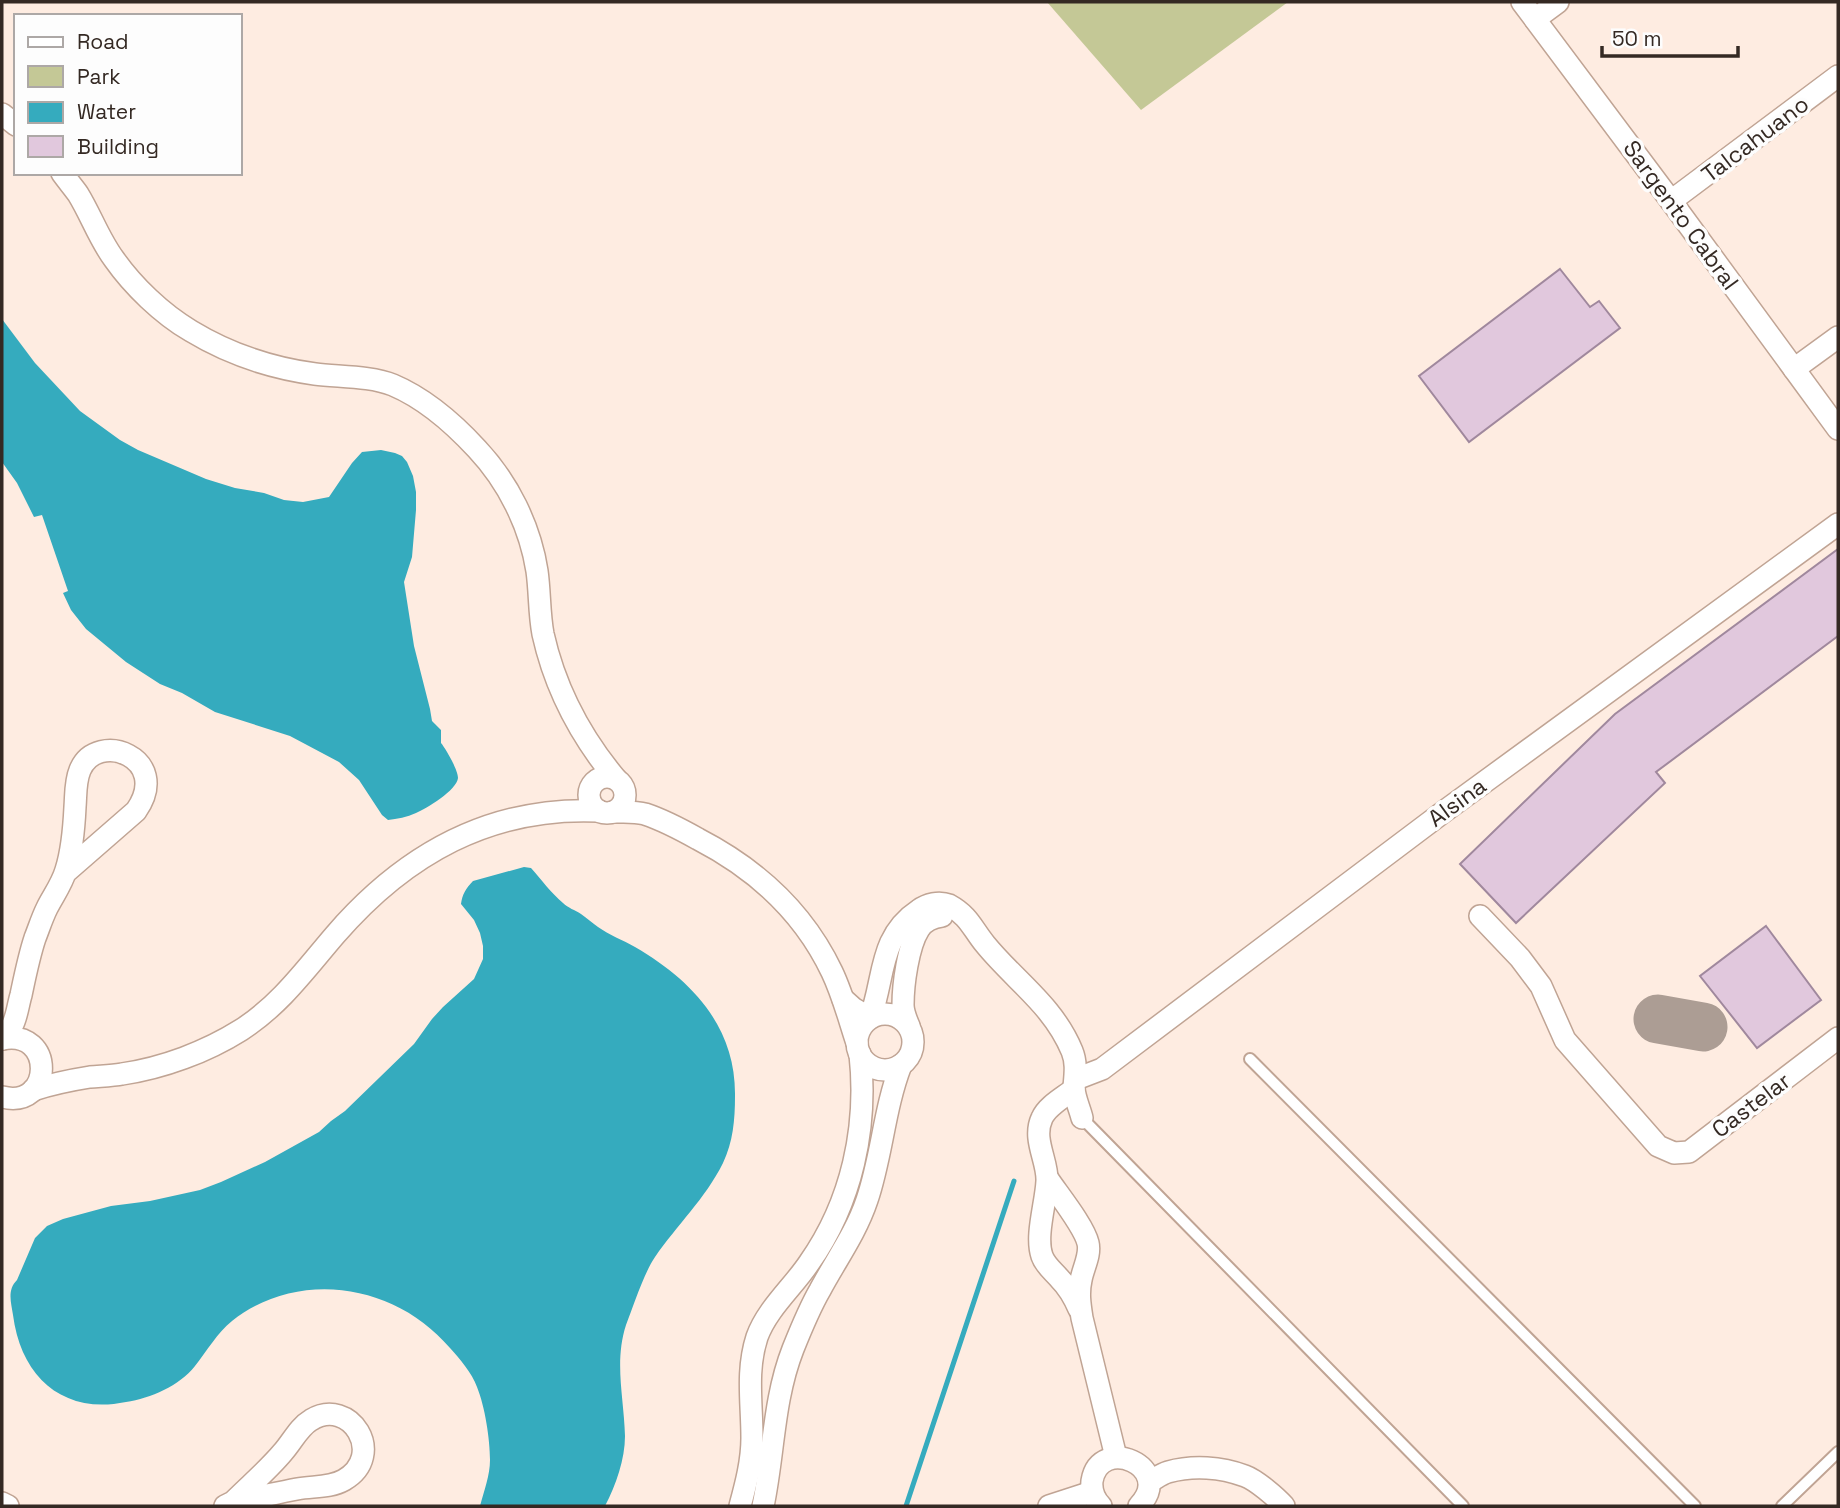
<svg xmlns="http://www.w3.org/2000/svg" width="1840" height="1508" font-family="'Space Grotesk',sans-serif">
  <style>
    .green { fill: #c4c896 }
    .water { fill: #35abbe }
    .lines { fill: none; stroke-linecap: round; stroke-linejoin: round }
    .stream { stroke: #35abbe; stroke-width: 5 }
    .taxiway { stroke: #ac9d94; stroke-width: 49 }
    .building { fill: #e1c8dd; stroke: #a0889d; stroke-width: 2 }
    .lane-casing { stroke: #c0a494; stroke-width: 14 }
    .street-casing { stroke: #c0a494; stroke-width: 24 }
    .lane { stroke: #fff; stroke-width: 10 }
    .street { stroke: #fff; stroke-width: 21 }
    .labels { text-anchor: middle; stroke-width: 7; stroke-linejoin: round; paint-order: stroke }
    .street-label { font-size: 23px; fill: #342923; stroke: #fdfdfd }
  </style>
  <rect width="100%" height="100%" fill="#feece1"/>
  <polygon class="green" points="1047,2 1288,2 1141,110"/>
  <g class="water">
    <path d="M2 319 35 363 80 411 120 440 138 450 206 479 235 488 264 493 284 500 303 502 329 497 352 463 362 452 381 450 395 453 402 456 407 462 413 476 416 492V510L412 557 404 582 414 646 430 709 432 721 441 730V743C446 749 458 770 458 778 457 790 426 809 416 813 407 817 397 819 388 820L382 815 359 780 339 762 290 736 215 712 182 693 160 684 126 662 86 629 71 610 63 593 68 591 42 515 34 517 17 483 2 462Z"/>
    <path d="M524 867 531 868C541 879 551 893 563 903 568 908 575 910 581 914 587 918 592 923 598 927 609 935 623 940 635 947 692 980 736 1027 735 1096 735 1120 733 1142 723 1163 705 1199 677 1225 655 1257 644 1273 633 1307 626 1325 614 1362 624 1398 625 1436 625 1459 616 1485 605 1506H480C484 1491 490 1475 490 1460 490 1439 485 1407 477 1387 472 1373 460 1359 450 1348 396 1284 299 1268 232 1321 217 1333 207 1351 195 1366 179 1386 151 1398 126 1402 63 1415 21 1377 13 1315 11 1302 7 1290 17 1280L35 1238 47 1226 63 1219 111 1206 150 1201 200 1190 221 1182 265 1162 319 1132 331 1121 345 1111 414 1044 432 1019 443 1007 474 979 483 959V946L480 933 474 920 461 904C462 895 466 888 473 881Z"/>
  </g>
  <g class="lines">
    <polyline class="stream" points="906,1506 1014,1181"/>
    <polyline class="taxiway" points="1658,1019 1703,1027"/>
  </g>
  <g class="building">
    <polygon points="1560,269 1590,307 1599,301 1620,328 1469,442 1419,376"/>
    <polygon points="1838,549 1838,636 1656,772 1665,783 1516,923 1460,864 1615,714"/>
    <polygon points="1766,926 1821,1000 1757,1048 1700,976"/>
  </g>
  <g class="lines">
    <g class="lane-casing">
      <g id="lane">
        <polyline points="1250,1059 1695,1506"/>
        <polyline points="1082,1118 1463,1506"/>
        <polyline points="1782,1506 1838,1452"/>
      </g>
    </g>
    <g class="street-casing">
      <g id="street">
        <polyline points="1522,2 1671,201 1838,429"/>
        <polyline points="1535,19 1558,2"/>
        <polyline points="2,114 16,125"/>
        <path d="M62 173C67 180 73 187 78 194 91 215 99 239 114 259 133 286 162 314 191 331 229 354 271 368 315 374 339 377 371 376 393 385 426 399 454 424 477 449 508 482 530 526 537 571 540 592 539 613 543 634 555 688 581 737 616 779"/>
        <polyline points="1671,201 1838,76"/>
        <polyline points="1794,369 1838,337"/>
        <circle cx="607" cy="795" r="18"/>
        <path d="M613 812C623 812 635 811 645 814 663 820 682 830 698 839 756 869 804 913 832 972 843 995 849 1019 857 1043"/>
        <polyline points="1480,916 1520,958 1541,986 1565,1040 1658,1146 1674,1153 1689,1152 1838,1038"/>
        <path d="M843 999 853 1008 870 1018C885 979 878 937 919 910 927 904 939 901 949 905 969 916 972 928 985 944 1015 981 1053 1005 1072 1051 1077 1063 1075 1075 1074 1087 1074 1097 1080 1109 1082 1118"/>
        <circle cx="885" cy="1042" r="28"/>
        <path d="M909 1026C906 1019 903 1012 903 1005 903 985 908 946 919 929 924 921 933 917 942 916"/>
        <path d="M2 1039C55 1028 54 1110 2 1097"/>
        <path d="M3 1039C6 1035 9 1030 12 1026 17 1017 18 1005 21 995 25 976 29 956 35 938 39 928 42 918 47 908 53 896 62 884 66 870 72 851 74 828 75 807 76 795 75 782 80 770 97 729 173 758 136 811L66 872"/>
        <polyline points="1076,1079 1102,1069 1442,813 1838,524"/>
        <path d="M1074 1089C1064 1097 1047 1106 1042 1118 1032 1139 1048 1161 1047 1181 1046 1203 1035 1236 1042 1256 1045 1265 1053 1271 1059 1278 1068 1287 1074 1297 1079 1309"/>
        <path d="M33 1090C52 1084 71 1080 90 1077 101 1076 112 1076 122 1074 163 1068 206 1052 241 1030 280 1005 305 970 335 935 405 854 490 806 599 811"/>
        <path d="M1048 1179C1058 1194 1084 1226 1088 1243 1091 1255 1083 1268 1081 1280 1078 1293 1080 1305 1082 1318L1116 1457"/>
        <path d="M1149 1482C1155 1479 1161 1474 1168 1472 1193 1465 1221 1467 1245 1476 1256 1480 1276 1497 1284 1506"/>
        <polyline points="2,1503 8,1506"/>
        <path d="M225 1506 233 1502C255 1498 276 1493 297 1489 313 1486 330 1488 344 1480 387 1455 350 1396 311 1420 299 1427 292 1442 283 1452 268 1470 250 1485 233 1502"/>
        <path d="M740 1506C746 1484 752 1461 752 1438 752 1403 746 1371 757 1337 767 1309 793 1287 809 1263 852 1202 868 1127 860 1054"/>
        <path d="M763 1506C774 1454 773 1400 793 1349 801 1329 809 1309 820 1290 836 1260 856 1233 867 1200 882 1156 884 1109 901 1065"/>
        <polyline points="1049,1506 1092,1492"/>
        <path d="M1101 1506C1094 1499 1091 1491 1092 1481 1100 1434 1176 1467 1139 1506"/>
      </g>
    </g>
    <use href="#lane" class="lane"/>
    <use href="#street" class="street"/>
  </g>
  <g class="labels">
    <g class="street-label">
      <text transform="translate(1755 139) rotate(-37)" y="8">Talcahuano</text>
      <text transform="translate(1681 215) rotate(54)" y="8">Sargento Cabral</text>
      <text transform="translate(1457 802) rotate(-36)" y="8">Alsina</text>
      <text transform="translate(1751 1105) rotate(-37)" y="8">Castelar</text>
    </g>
  </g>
  <rect width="1840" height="1508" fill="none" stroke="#342923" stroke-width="7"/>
  <rect x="14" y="14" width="228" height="161" fill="#fdfdfd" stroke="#ada8a6" stroke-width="2"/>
  <rect x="28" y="37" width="35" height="10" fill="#ffffff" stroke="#ada8a6" stroke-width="2"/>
  <text x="77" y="49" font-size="21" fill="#342923">Road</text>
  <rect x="28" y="66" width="35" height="21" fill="#c4c896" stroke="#ada8a6" stroke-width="2"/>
  <text x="77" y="84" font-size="21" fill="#342923">Park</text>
  <rect x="28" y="102" width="35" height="21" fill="#35abbe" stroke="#ada8a6" stroke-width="2"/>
  <text x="77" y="119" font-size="21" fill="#342923">Water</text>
  <rect x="28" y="136" width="35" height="21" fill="#e1c8dd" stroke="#ada8a6" stroke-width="2"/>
  <text x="77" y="154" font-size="21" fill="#342923">Building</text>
  <path d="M1602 46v10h136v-10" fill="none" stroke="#342923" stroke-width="3.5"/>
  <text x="1612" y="46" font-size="21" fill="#342923" stroke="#fdfdfd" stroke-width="5" paint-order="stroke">50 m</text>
</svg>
